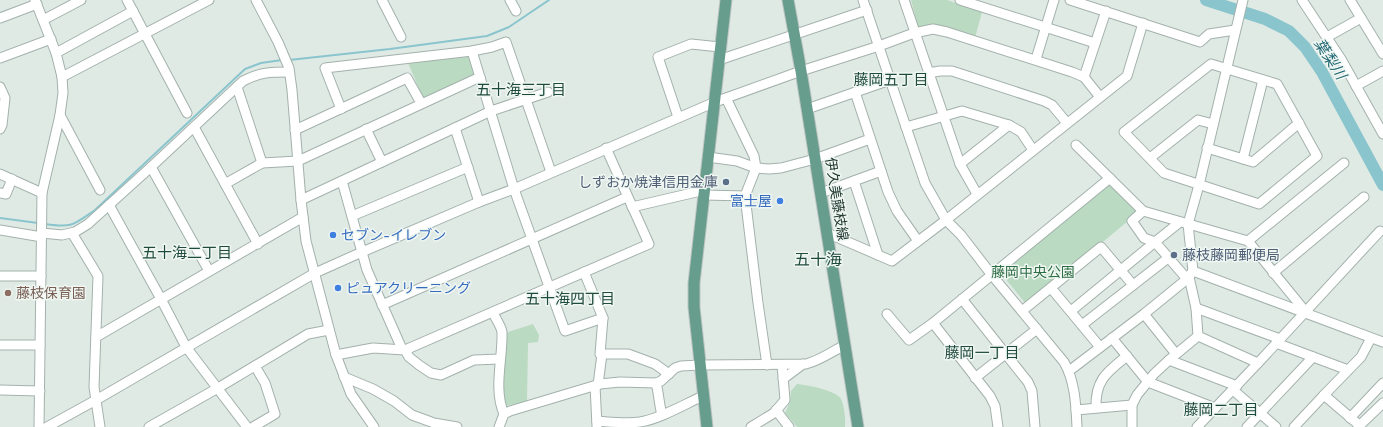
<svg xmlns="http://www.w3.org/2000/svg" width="1383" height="427" font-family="'Work Sans','Noto Sans JP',sans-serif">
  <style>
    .green { fill: #badac1 }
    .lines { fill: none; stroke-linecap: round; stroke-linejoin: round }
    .stream { stroke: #8ac5cd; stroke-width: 2 }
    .river { stroke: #8ac5cd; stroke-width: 12 }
    .minor-casing { stroke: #a3b1ac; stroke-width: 11 }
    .major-casing { stroke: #bdc4c2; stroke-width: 13 }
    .minor { stroke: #fff; stroke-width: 9 }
    .major { stroke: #679d8d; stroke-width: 11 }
    .service-dot { fill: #5c6f8a; stroke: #f0f7f3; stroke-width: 1.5 }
    .shop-dot { fill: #3f7fe0; stroke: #f0f7f3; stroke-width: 1.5 }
    .education-dot { fill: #8d6e63; stroke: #f0f7f3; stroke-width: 1.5 }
    .labels { text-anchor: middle; stroke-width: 3; stroke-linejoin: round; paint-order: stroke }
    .service-label { font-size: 14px; fill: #4e5e75; stroke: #f0f7f3; text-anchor: end }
    .street-label { font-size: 14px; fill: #223932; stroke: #f0f7f3 }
    .shop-label { font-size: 14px; fill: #366cbe; stroke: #f0f7f3; text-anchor: start }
    .park-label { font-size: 14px; fill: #2e6e45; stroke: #f0f7f3 }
    .education-label { font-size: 14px; fill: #785e54; stroke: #f0f7f3; text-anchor: start }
    .water-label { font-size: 15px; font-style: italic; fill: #1f6772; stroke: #f0f7f3 }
    .neighbourhood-label { font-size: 15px; fill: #1f4a3e; stroke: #f0f7f3 }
    .quarter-label { font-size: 16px; fill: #1f4a3e; stroke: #f0f7f3 }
  </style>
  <rect width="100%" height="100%" fill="#e0eae5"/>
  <g class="green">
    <polygon points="911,0 947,0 982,12 975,38 946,29 918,26"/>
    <polygon points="469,56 475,76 423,98 408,63"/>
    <polygon points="1107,183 1113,184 1139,212 1028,304 1025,303 1000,272"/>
    <polygon points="533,324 539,335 538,342 528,343 527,401 505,406 503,374 505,333"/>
    <path d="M797 384C806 385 836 390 841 399 844 404 846 421 845 427H797L785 413 790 402 791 391Z"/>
  </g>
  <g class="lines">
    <g class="stream">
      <polyline points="289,60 390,49 487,36 509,27 549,0"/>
      <polyline points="0,218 38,223"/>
      <path d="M45 224C73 228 73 225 95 210L245 69 261 63 282 60"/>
    </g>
    <polyline class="river" points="1206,0 1265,19 1289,31 1305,47 1322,72 1383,185"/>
    <g class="minor-casing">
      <g id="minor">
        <polyline points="35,0 56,53 62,77 63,93 60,115 42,193 39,427"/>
        <polyline points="127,0 187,113"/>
        <polyline points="256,0 278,42 289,68 292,90 301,200 306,241 336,355 351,394 374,427"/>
        <polyline points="382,0 401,37"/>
        <polyline points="510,0 516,11"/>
        <path d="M863 0 925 183 946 220 961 235 991 274 1064 362C1075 381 1076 405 1077 427"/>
        <polyline points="904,0 960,164 977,194"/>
        <polyline points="960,0 1095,43"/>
        <polyline points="1070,0 1200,42 1209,34 1235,30"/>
        <polyline points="1302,0 1341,59 1383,134"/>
        <polyline points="1350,0 1383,54"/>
        <polyline points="0,18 37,4"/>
        <polyline points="43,20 81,0"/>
        <polyline points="1327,37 1361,18"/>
        <polyline points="472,51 514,189 565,331 603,318"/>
        <polyline points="56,53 133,11"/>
        <polyline points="0,58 51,39"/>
        <polyline points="1036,59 1054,0"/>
        <polyline points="719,60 867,10"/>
        <polygon points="1211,64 1277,84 1317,156 1259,204 1164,173 1124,132"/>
        <polyline points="928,73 940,71 952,71 1044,101 1052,105 1067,123"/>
        <polyline points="62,77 209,0"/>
        <polyline points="1084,77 1106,11"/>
        <polyline points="1356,86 1383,71"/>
        <polyline points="0,87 5,98 2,125 0,129"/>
        <polyline points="237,87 262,163"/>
        <polyline points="855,92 888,192 897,211 918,241"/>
        <polyline points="341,109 325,68 472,51 492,47 506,42 551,172"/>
        <polyline points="807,109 890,80"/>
        <polyline points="60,115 100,190"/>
        <polyline points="678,117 658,57 691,44 720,47"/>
        <polyline points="194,127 258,244"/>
        <polyline points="906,127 962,111 1009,125 1021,132 1033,150"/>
        <polyline points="455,128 479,202"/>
        <polyline points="366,129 382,162"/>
        <polyline points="295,130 407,78 421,103"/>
        <polyline points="1076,145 1143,211 1248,241 1305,311"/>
        <polyline points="1207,148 1253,162 1299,123"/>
        <polyline points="708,157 737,161 756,168 769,169 781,168 815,159 870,139"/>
        <polyline points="1150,158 1198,120 1213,124"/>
        <polyline points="1243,159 1263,80"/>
        <polyline points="960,164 1009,125"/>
        <polyline points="151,167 209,271"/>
        <polyline points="0,174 42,193"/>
        <polyline points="342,181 367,270 402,349"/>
        <polyline points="854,181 878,255"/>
        <polyline points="225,184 262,163 298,161 480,77"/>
        <polyline points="0,193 6,194 12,179"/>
        <polyline points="821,193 881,171"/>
        <polyline points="704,195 745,196 756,168 754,156 726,98"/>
        <polyline points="745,196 758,303 767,365"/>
        <polyline points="301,200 491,111 548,92"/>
        <polyline points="109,205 161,299 186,347 247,427"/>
        <polyline points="632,207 705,190"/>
        <polyline points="1143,211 1132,221 1144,238 1155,242 1180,222"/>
        <polyline points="352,216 468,167"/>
        <polyline points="0,230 42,237"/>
        <path d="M42 233 62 235 75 232 88 224 151 167 243 81C261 72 270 72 289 72"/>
        <polyline points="72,233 98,276 94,387 100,427"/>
        <polyline points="827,233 892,261 946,220 1127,76 1143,23"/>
        <polyline points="1248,241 1344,163"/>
        <polyline points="1193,271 1188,224 1199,185 1243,0"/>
        <polyline points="584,272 603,318 600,354 628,354 655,364 669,374"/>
        <polyline points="1273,273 1364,197"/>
        <polyline points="0,276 41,276"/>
        <polyline points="1189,277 1196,308 1198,336"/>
        <polyline points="1051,288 1100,347"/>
        <polyline points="962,299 1028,382 1032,391 1035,427"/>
        <polyline points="382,305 627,197"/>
        <polyline points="1196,308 1280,339"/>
        <polyline points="1022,311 1101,247 1133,285"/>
        <polyline points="1071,311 1155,242 1187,279"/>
        <path d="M493 312C495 318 501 326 502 332 503 358 493 389 504 414"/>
        <polyline points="887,314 909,340 933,323 1110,178"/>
        <polyline points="1144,314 1176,354"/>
        <polyline points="933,323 990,396 995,406 998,427"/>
        <polyline points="1082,325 1168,258"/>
        <polyline points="96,337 303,217"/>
        <polyline points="1112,338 1148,382 1215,408"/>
        <polyline points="1276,343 1348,370"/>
        <polyline points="0,345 40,345"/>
        <polyline points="405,350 409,357 419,365 431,373 441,375 474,360 500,359"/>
        <polyline points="336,355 373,348 405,350 649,244 606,148"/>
        <polyline points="1169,360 1237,386"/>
        <polyline points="1069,371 1144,314 1187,279 1193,271 1383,342"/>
        <polyline points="344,377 373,389 394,401 412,415 434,423 457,427"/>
        <polyline points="975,378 1037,329"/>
        <polyline points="783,379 803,364"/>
        <path d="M656 383C659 394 659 404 662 415"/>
        <polyline points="598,385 602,354"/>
        <polyline points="595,386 597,426"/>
        <polyline points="0,390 40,391"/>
        <polyline points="1233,390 1276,427"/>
        <path d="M1096 408C1095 380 1107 372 1127 356"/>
        <polyline points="776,410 789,427"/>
        <polyline points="1076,410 1132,405"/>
        <polyline points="1350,418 1383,383"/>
        <path d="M597 421C611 422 626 424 640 422 660 419 685 404 703 396"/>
        <polyline points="1359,425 1324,395 1361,357 1371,338"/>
        <polyline points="47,427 96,400 315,273 362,252 479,202 514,189 715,102 801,71 879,46 914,33 933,29 947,32 1072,72 1084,77 1100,97"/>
        <polyline points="149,427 218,388 308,334 329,330"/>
        <polyline points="253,427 275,414 265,383 255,366"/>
        <path d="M499 427 504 414 510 411 600 384 620 382 656 383 661 381 675 368 681 366 700 365 806 364C821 360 831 352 845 345"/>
        <polyline points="751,427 774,413 785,400 782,365"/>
        <polyline points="1132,427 1132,405 1137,395 1154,374 1169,360 1198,336 1258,363"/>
        <polyline points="1197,427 1258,363 1380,231"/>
        <polyline points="1247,427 1313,357"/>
        <polyline points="1294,427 1324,395"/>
        <polyline points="1358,427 1383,403"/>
      </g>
    </g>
    <g class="major-casing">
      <g id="major">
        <polyline points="788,0 801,71 858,427"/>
        <polyline points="707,427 694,307 694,283 726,0"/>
      </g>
    </g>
    <use href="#minor" class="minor"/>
    <use href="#major" class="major"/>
  </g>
  <g class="service-dot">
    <circle cx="726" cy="182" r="4"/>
    <circle cx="1174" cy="255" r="4"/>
  </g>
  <g class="shop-dot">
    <circle cx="780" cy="201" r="4"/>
    <circle cx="333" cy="235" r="4"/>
    <circle cx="338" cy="288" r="4"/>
  </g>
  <circle class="education-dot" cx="8" cy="293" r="4"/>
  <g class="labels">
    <g class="service-label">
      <text x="718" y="187">しずおか焼津信用金庫</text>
      <text x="1182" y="260" text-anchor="start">藤枝藤岡郵便局</text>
    </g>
    <g class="street-label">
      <text transform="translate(837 199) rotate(81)" y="5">伊久美藤枝線</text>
    </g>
    <g class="shop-label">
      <text x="772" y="206" text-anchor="end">富士屋</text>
      <text x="341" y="240">セブン-イレブン</text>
      <text x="346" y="293">ピュアクリーニング</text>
    </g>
    <g class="park-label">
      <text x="1033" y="277">藤岡中央公園</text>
    </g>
    <g class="education-label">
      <text x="16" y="298">藤枝保育園</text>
    </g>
    <g class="water-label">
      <text transform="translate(1330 59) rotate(57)" y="5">葉梨川</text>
    </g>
    <g class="neighbourhood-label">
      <text x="891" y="85">藤岡五丁目</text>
      <text x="521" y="95">五十海三丁目</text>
      <text x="187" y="258">五十海二丁目</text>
      <text x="570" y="304">五十海四丁目</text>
      <text x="982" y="358">藤岡一丁目</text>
      <text x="1221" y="415">藤岡二丁目</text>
    </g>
    <g class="quarter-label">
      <text x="818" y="265">五十海</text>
    </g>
  </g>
</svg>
